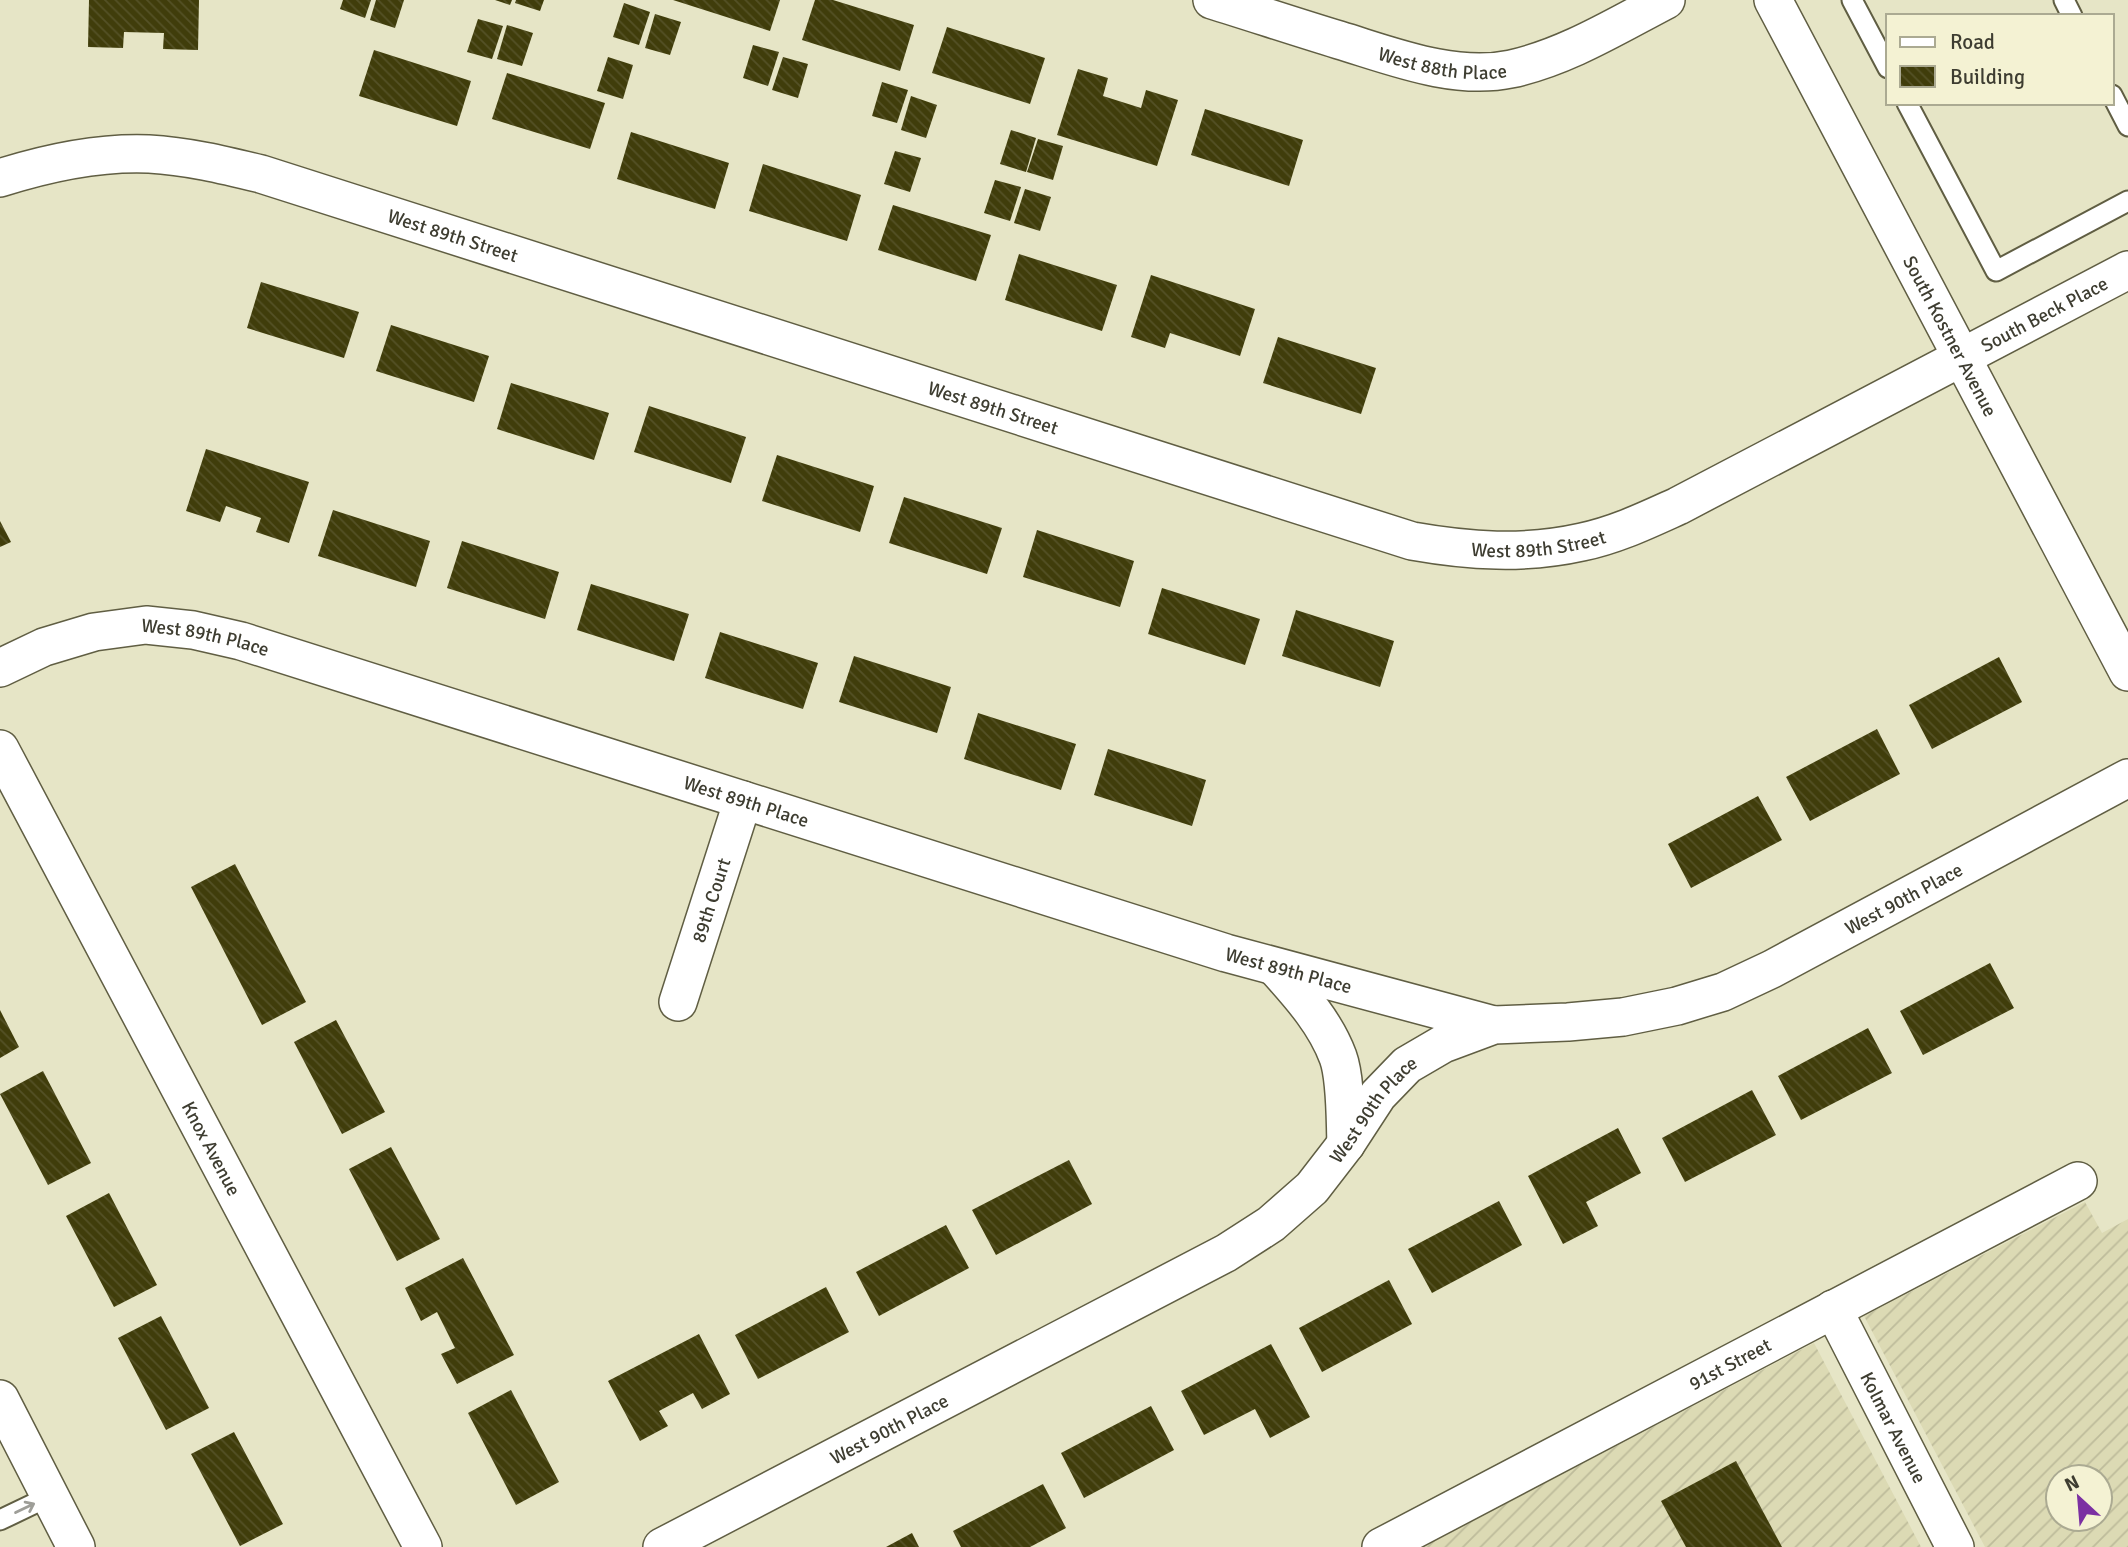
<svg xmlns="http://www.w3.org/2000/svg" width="2128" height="1547" font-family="Signika,sans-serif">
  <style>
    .industrial { fill: url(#industrial-furrows); fill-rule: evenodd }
    .building { fill: url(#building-back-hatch) }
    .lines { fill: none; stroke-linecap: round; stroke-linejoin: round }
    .lane-casing { stroke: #605e43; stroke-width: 23 }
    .street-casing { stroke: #605e43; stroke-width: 40 }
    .lane { stroke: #fff; stroke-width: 19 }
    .street { stroke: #fff; stroke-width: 37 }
    .oneway { stroke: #9e9e98 }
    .labels { text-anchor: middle; stroke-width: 7; stroke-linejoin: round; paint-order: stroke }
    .street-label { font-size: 19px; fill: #3e3d31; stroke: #f4f2d3 }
  </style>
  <defs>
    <pattern id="industrial-furrows" width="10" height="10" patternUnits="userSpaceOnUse" patternTransform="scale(1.75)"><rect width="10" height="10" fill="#dcdab4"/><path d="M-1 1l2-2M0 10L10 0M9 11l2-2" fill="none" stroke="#bebc9b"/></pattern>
    <pattern id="building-back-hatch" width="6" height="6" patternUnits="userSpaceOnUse" patternTransform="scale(1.75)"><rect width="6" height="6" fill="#403d0b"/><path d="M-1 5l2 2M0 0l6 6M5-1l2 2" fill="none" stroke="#545126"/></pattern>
  </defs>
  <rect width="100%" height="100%" fill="#e6e5c6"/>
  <g class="industrial">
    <path d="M2085 1202 2102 1233 2128 1219V1547H1985L1864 1316ZM2058 1477H2100V1519H2058Z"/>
    <polygon points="1814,1343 1921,1547 1423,1547"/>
  </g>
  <g class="building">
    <polygon points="89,0 199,0 198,50 163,49 164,33 124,32 123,48 88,47"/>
    <polygon points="343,0 371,0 365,18 340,9"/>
    <polygon points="376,0 404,0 395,28 370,20"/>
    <polygon points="495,0 512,0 510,5"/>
    <polygon points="516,0 544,0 540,11 515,3"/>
    <polygon points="673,0 780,0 770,31"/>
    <polygon points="815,0 833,0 914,25 900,71 802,40"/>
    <polygon points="624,3 650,12 639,45 613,37"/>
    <polygon points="655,14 681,22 670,55 645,48"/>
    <polygon points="478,19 503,26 492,59 467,52"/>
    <polygon points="507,25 533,33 522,66 497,59"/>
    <polygon points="947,27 1045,58 1030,104 932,73"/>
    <polygon points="753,45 779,52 768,86 743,78"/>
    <polygon points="374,50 471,81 457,126 359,96"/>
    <polygon points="608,57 633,65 623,99 597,91"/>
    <polygon points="783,57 808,64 798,98 772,90"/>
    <polygon points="1078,69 1108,78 1103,96 1141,108 1146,90 1178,100 1157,166 1057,135"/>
    <polygon points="507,73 605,103 590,149 492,119"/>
    <polygon points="882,82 908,90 897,123 872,116"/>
    <polygon points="911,96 937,105 926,138 901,130"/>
    <polygon points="1205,109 1303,140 1289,186 1191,155"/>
    <polygon points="1011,130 1036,138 1026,172 1000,164"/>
    <polygon points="631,132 729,163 715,209 617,179"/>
    <polygon points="1038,139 1063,146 1053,180 1027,172"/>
    <polygon points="895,151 921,158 910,192 884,184"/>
    <polygon points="763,164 861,195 847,241 749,211"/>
    <polygon points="995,180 1021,187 1010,221 984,213"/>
    <polygon points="1025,189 1051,197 1040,231 1014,223"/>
    <polygon points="893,205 991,235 976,281 878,250"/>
    <polygon points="1019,254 1117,285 1102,331 1005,300"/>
    <polygon points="1151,275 1255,309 1240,356 1170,333 1165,348 1131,337"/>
    <polygon points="261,282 359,312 344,358 247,328"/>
    <polygon points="391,325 489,356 474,402 376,371"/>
    <polygon points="1278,337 1376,368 1361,414 1263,383"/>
    <polygon points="511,383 609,413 594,460 497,429"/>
    <polygon points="649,406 746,437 731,483 634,452"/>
    <polygon points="206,449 309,482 289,543 256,532 261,518 226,506 220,522 186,511"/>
    <polygon points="777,455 874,486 860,532 762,501"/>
    <polygon points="904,497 1002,528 987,574 889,543"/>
    <polygon points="333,510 430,541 416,587 318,556"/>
    <polygon points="0,521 11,542 0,547"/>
    <polygon points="1037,530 1134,561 1120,607 1023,577"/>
    <polygon points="462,541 559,572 545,619 447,588"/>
    <polygon points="591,584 689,614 674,661 577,630"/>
    <polygon points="1162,588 1260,619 1245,665 1148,634"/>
    <polygon points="1296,610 1394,641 1380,687 1282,656"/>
    <polygon points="720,632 818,663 803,709 705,678"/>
    <polygon points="854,656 951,687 937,733 839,702"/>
    <polygon points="1999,657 2022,702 1932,749 1909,705"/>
    <polygon points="978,713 1076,744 1061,790 964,759"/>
    <polygon points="1877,729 1900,774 1810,821 1786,777"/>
    <polygon points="1108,749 1206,780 1192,826 1094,795"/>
    <polygon points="1758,796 1782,840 1691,888 1668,844"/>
    <polygon points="235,864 306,1002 262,1025 191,887"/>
    <polygon points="1990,963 2014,1008 1923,1055 1900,1011"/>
    <polygon points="0,1010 19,1047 0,1058"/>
    <polygon points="336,1020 385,1112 342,1134 294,1042"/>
    <polygon points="1868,1028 1892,1073 1801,1120 1778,1076"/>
    <polygon points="43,1071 91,1163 48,1185 0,1094"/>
    <polygon points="1752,1090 1776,1135 1685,1182 1662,1138"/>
    <polygon points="1618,1128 1641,1173 1586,1202 1598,1226 1563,1244 1528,1176"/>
    <polygon points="391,1147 440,1239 397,1261 349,1169"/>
    <polygon points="1069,1160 1092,1204 996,1255 972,1210"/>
    <polygon points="109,1193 157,1285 114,1307 66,1216"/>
    <polygon points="1499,1201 1522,1245 1432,1293 1408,1249"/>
    <polygon points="946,1225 969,1268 879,1316 856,1272"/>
    <polygon points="463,1258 514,1355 457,1384 441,1354 455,1348 437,1312 421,1321 405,1288"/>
    <polygon points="1389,1280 1412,1324 1322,1372 1299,1328"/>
    <polygon points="826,1287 849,1332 758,1379 735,1335"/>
    <polygon points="161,1316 209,1408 166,1430 118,1338"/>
    <polygon points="699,1334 730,1394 702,1409 693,1393 659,1411 668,1426 640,1441 608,1381"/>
    <polygon points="1271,1344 1310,1417 1270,1438 1255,1409 1204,1435 1181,1391"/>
    <polygon points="511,1390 559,1482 516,1505 468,1413"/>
    <polygon points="1151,1406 1174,1450 1084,1498 1061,1453"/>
    <polygon points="234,1432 283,1524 240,1546 191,1454"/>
    <polygon points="1736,1461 1782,1547 1686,1547 1661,1501"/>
    <polygon points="1043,1484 1066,1528 1030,1547 961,1547 953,1531"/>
    <polygon points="912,1533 919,1547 886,1547"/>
  </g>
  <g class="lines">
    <g class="lane-casing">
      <g id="lane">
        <polyline points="1852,0 1888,68"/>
        <polyline points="2064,0 2072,16"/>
        <polyline points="2112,95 2128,126"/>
        <polyline points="1907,103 1996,271 2128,201"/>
        <polyline points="0,1520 50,1496"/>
      </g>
    </g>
    <g class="street-casing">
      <g id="street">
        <path id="s1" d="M1212 0C1254 13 1296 27 1339 40 1392 56 1454 81 1511 69 1566 57 1616 26 1666 0"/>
        <path id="s2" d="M1773 0 2128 672"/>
        <path id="s3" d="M0 178C47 163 100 152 149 154 187 156 224 165 261 174L1412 541C1469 551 1524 555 1582 542 1616 535 1647 520 1678 506L2128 270"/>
        <path id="s4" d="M0 668 44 647 94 632 146 625 193 630 241 641 1226 953 1494 1025"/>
        <path id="s5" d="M0 749 423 1547"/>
        <path d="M1276 968C1300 995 1325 1022 1338 1057 1346 1079 1345 1120 1346 1144"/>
        <path id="s6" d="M678 1002 743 800"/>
        <path id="s7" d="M1833 1309 1955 1547"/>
        <polyline points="0,1399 76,1547"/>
        <path id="s8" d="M662 1547 1226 1253 1271 1224 1312 1188 1346 1144 1378 1095 1407 1065 1443 1044 1494 1025 1568 1022 1623 1017 1677 1006 1723 992 1772 969 2128 778"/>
        <path id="s9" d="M1381 1547 2078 1181"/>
      </g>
    </g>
    <use href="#lane" class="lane"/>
    <use href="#street" class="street"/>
  </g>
  <defs><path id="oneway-shaft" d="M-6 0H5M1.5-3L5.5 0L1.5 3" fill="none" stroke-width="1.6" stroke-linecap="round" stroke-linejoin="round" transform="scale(1.75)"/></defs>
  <use class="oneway" href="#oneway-shaft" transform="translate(25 1508) rotate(-26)"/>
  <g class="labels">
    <g class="street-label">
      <text dy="7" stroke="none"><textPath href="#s1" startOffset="240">West 88th Place</textPath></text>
      <text dy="7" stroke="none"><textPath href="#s3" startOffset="467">West 89th Street</textPath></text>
      <text dy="7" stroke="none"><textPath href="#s3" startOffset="2161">South Beck Place</textPath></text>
      <text dy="7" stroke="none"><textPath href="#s2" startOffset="380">South Kostner Avenue</textPath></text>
      <text dy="7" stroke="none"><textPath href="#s3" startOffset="1034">West 89th Street</textPath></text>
      <text dy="7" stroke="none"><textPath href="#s3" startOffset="1601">West 89th Street</textPath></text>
      <text dy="7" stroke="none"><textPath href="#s4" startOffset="214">West 89th Place</textPath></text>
      <text dy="7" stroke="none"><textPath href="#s4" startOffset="780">West 89th Place</textPath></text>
      <text dy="7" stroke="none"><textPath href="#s8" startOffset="1432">West 90th Place</textPath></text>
      <text dy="7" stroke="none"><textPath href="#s6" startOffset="107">89th Court</textPath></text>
      <text dy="7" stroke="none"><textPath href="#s4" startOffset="1348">West 89th Place</textPath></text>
      <text dy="7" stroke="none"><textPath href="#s8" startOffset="844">West 90th Place</textPath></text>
      <text dy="7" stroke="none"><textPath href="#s5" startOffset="452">Knox Avenue</textPath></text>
      <text dy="7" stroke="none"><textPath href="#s9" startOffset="394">91st Street</textPath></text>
      <text dy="7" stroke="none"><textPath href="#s7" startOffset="133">Kolmar Avenue</textPath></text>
      <text dy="7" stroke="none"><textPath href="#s8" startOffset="256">West 90th Place</textPath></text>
    </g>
  </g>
  <rect x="1886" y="14" width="228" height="91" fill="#f4f2d3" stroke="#abaa92" stroke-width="2"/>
  <rect x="1900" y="37" width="35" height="10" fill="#ffffff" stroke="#abaa92" stroke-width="2"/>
  <text x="1950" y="49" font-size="21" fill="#3e3d31">Road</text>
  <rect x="1900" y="66" width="35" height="21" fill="url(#building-back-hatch)" stroke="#abaa92" stroke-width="2"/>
  <text x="1950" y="84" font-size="21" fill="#3e3d31">Building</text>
  <g transform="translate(2079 1498) rotate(334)"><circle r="33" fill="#f4f2d3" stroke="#abaa92" stroke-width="2"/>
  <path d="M0-5L12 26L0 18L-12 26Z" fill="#7b30a2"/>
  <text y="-10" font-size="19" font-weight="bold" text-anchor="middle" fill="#3e3d31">N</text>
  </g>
</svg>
